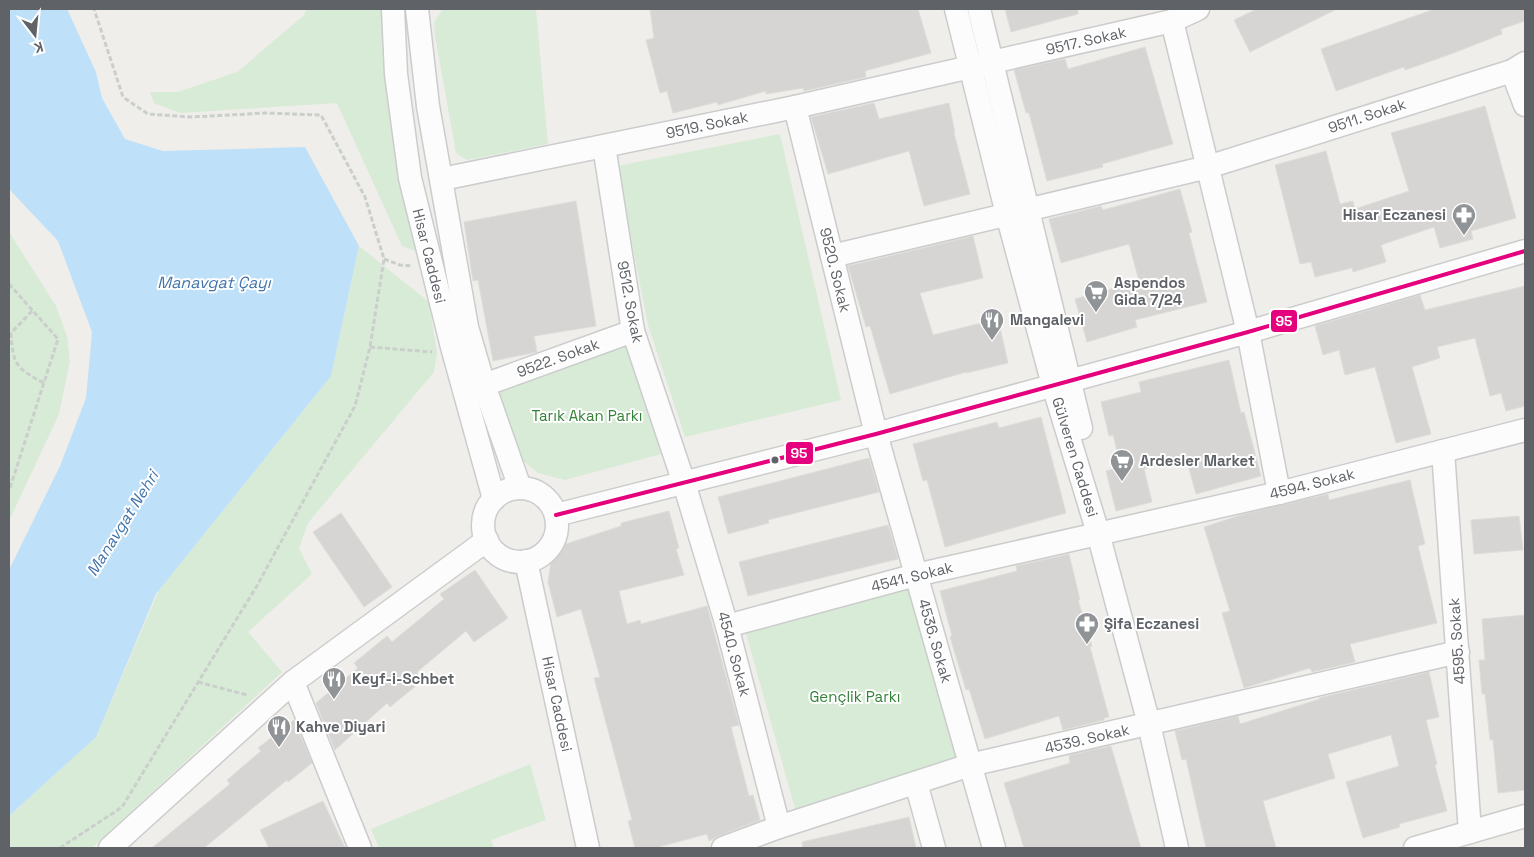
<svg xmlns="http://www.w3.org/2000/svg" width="1534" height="857" font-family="'Space Grotesk',sans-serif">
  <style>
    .green { fill: #d8ebd6 }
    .water { fill: #bfe0f9 }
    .building { fill: #d6d5d3; stroke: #deddd9 }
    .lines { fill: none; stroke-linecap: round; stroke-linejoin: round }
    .street-casing { stroke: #cbcccc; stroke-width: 25 }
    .path { stroke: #cacfcc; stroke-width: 3; stroke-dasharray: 5 2.5; stroke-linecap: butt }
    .street { stroke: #fdfcfc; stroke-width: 22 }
    .bus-1-casing { stroke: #fff; stroke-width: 8 }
    .bus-1 { stroke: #e5007d; stroke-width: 4 }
    .bus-dot { fill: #5f6368; stroke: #fff; stroke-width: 2 }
    .labels { text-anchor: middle; stroke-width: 4; stroke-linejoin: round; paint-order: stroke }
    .street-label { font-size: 15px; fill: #5f6368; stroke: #fff }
    .poi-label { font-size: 15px; font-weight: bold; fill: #5f6368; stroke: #fff; text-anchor: start }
    .park-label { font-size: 15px; fill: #348238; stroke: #fff }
    .water-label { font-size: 16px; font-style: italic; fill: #4174aa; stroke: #fff }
    .line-badge { stroke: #fff; stroke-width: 2 }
    .badge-label { font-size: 14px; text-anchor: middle; font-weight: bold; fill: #fff }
  </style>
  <rect width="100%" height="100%" fill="#efeeea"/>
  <g class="green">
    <polygon points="307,9 382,9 424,254 402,246 337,103 180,113 154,103 150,92 178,92 237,72 303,16"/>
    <polygon points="443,9 536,9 548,144 467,160 456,153 435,36 434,22"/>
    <polygon points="780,134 841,400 685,437 648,325 617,166"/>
    <polygon points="9,232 56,306 67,336 70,361 59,414 9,521"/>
    <polygon points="359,246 429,302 437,353 434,372 308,523 299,548 312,574 248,632 282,672 92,848 9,848 9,816 96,737 159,590 331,376"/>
    <polygon points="626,341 661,454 565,480 538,473 515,454 494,393"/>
    <polygon points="913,583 965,765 796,812 745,630"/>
    <polygon points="530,764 546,820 491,840 494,848 379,848 371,829"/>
  </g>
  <polygon class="water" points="9,9 67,9 96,72 102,98 125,139 163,151 305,147 359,246 331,376 156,594 96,737 9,816 9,570 60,466 86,398 92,332 58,241 9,189"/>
  <g class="building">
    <polygon points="650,9 918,9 931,53 865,71 866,77 804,91 803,88 766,94 766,91 718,105 717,102 673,113 667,91 660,93 646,40 654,38"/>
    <polygon points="1005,9 1078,9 1078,14 1011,32"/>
    <polygon points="1257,9 1337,9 1250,52 1234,20"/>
    <polygon points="1435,9 1525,9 1525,21 1501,29 1502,34 1451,54 1405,70 1404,67 1336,91 1321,49"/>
    <polygon points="1145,47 1173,144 1102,164 1103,167 1047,181 1029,113 1026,113 1014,70 1065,59 1068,69"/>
    <polygon points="874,103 879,119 949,103 955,133 954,133 970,194 924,206 909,151 828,174 811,117"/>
    <polygon points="1485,106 1516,218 1471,231 1473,239 1440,248 1434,227 1381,245 1386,262 1353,272 1352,268 1315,277 1311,262 1300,264 1275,165 1326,151 1340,204 1353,201 1355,209 1409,191 1391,133"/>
    <polygon points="1180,189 1192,232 1189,233 1207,302 1135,320 1137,327 1087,342 1075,299 1139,281 1129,244 1061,263 1049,219 1101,206 1103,210"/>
    <polygon points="576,201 596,326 534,336 537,352 493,361 478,280 473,281 464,222"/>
    <polygon points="973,236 983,278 920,293 933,335 998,319 1008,363 966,373 966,372 890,394 870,326 866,327 848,266"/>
    <polygon points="1525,286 1525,406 1506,411 1501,393 1490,396 1475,338 1437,347 1440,358 1412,367 1431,434 1396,443 1375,367 1345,375 1339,350 1323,355 1315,326 1420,295 1425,310"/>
    <polygon points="1229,360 1241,413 1244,412 1261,476 1196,494 1186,458 1144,469 1152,502 1116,511 1106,471 1121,467 1113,435 1109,436 1101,402 1141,392 1139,382"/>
    <polygon points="1041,417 1066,513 945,547 927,480 923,481 913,444 997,422 999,428"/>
    <polygon points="869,458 879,492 768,520 769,523 728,534 718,497"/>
    <polygon points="1410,480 1425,544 1418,546 1437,623 1350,644 1355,662 1312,672 1310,668 1244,688 1222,613 1230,611 1204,527 1244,514 1328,494 1329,500"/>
    <polygon points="669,511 679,548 676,549 684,575 619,591 627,624 640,620 641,624 707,606 739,725 731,727 749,796 753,795 760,820 718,836 709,841 707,834 655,848 635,848 628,821 632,820 594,678 600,677 581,609 557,617 548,582 551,562 563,545 621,526 621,523"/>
    <polygon points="341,513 392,587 364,607 313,532"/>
    <polygon points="1519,516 1523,550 1474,554 1471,520"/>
    <polygon points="888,525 898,559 748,596 739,562"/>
    <polygon points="1069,554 1080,600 1078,600 1092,646 1090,647 1109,717 1104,718 1104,720 1063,730 1059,716 985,739 969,689 966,690 950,637 952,636 940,591 1017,571 1016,566"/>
    <polygon points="475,570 508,618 474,642 466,631 417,672 423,680 390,707 387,703 335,750 316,703 358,668 354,663 387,636 392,642 444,599 440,594"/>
    <polygon points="1525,615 1525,790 1498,793 1493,740 1490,740 1485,694 1482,694 1479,660 1485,660 1482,619"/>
    <polygon points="1429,672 1439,717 1426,720 1437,764 1435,765 1447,811 1399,824 1400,827 1363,838 1346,782 1399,766 1391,735 1328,754 1335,778 1263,801 1276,848 1206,848 1186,759 1182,760 1175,731 1238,716 1240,724 1320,699 1319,698"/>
    <polygon points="294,720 312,763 288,782 287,780 204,848 152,848 230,784 227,780 261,751 258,748"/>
    <polygon points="1111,746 1141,848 1024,848 1004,783 1070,763 1069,757 1070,755"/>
    <polygon points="323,801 345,848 269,848 260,830"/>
    <polygon points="909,817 916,848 803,848 802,842"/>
  </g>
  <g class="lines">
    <g class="street-casing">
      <g id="street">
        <polyline points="393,9 396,74 410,178 452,347 494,499"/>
        <polyline points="417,9 428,106 467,327 484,385 520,488"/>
        <polyline points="956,9 1007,214 1053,385 1098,533 1149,724 1177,848"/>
        <polyline points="979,9 1081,428"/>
        <polyline points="1172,21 1248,332 1279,493"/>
        <polyline points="1512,71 1525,105"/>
        <polyline points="795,107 876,434 994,848"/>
        <polyline points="604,146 633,331 684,483 727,626 779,827"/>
        <polyline points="442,179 795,107 1172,21 1198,9"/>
        <polyline points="832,256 1208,167 1512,71 1525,63"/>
        <polyline points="484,385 633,331"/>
        <polyline points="1443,451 1470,832"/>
        <circle cx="520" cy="525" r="37"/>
        <polyline points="556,515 876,434 1248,332 1525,251"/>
        <polyline points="526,561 588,848"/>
        <polyline points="727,626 916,575 1279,493 1525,430"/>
        <polyline points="293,682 360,848"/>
        <polyline points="916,783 934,848"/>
        <polyline points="110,848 293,682 487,540"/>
        <polyline points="723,848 779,827 970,765 1458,652"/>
        <polyline points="1415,848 1525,816"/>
      </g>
    </g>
    <g class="path">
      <polyline points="384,259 400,265 412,266"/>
      <polyline points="9,284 58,339 9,491"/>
      <path d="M32 311 11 333C13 365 16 368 44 383"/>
      <polyline points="370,347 432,352"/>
      <polyline points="198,682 247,695"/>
      <polyline points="60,848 122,807 258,584 355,406 370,347 384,259 365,197 321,115 266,113 192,117 148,114 123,97 94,9"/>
    </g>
    <use href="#street" class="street"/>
    <g class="bus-1-casing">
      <polyline id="bus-1" points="556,515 876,434 1248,332 1525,251"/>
    </g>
    <use href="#bus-1" class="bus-1"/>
  </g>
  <defs>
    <g id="pharmacy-pin" transform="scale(1.25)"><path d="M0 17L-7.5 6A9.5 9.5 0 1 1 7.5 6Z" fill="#919496" stroke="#fff"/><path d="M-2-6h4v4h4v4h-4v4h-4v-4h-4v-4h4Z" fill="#fff"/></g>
    <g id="supermarket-pin" transform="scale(1.25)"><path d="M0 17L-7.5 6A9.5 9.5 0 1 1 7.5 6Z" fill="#919496" stroke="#fff"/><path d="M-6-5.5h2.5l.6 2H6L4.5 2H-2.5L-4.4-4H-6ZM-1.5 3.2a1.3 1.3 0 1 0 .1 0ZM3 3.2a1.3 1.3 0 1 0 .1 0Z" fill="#fff"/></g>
    <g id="restaurant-pin" transform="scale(1.25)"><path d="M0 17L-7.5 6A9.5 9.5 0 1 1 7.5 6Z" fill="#919496" stroke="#fff"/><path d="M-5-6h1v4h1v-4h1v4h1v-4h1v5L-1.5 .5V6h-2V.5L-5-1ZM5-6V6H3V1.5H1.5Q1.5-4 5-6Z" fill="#fff"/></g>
  </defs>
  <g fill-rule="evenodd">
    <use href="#pharmacy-pin" x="1464" y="215"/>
    <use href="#supermarket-pin" x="1096" y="292"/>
    <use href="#restaurant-pin" x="992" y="320"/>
    <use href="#supermarket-pin" x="1122" y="461"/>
    <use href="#pharmacy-pin" x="1087" y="624"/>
    <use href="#restaurant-pin" x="334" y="679"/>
    <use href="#restaurant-pin" x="279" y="727"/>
  </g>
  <circle class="bus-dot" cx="775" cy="460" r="4.5"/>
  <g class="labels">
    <g class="street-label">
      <text transform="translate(1086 41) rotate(-13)" y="5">9517. Sokak</text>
      <text transform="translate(1367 116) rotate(-18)" y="5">9511. Sokak</text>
      <text transform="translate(707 125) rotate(-12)" y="5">9519. Sokak</text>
      <text transform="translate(429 256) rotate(76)" y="5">Hisar Caddesi</text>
      <text transform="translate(835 270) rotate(76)" y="5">9520. Sokak</text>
      <text transform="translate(630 302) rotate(79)" y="5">9512. Sokak</text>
      <text transform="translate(558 358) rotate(-20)" y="5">9522. Sokak</text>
      <text transform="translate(1075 457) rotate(73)" y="5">Gülveren Caddesi</text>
      <text transform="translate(1312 484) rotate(-14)" y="5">4594. Sokak</text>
      <text transform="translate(912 577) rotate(-14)" y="5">4541. Sokak</text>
      <text transform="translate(935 641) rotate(74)" y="5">4536. Sokak</text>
      <text transform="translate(1457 641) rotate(-94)" y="5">4595. Sokak</text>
      <text transform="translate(734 654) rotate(75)" y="5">4540. Sokak</text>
      <text transform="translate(557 704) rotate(78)" y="5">Hisar Caddesi</text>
      <text transform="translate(1087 739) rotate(-13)" y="5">4539. Sokak</text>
    </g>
    <g class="poi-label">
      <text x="1446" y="220" text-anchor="end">Hisar Eczanesi</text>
      <text x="1114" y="288">Aspendos<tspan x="1114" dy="17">Gida 7/24</tspan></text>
      <text x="1010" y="325">Mangalevi</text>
      <text x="1140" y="466">Ardesler Market</text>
      <text x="1104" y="629">Şifa Eczanesi</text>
      <text x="352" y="684">Keyf-i-Schbet</text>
      <text x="296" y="732">Kahve Diyari</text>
    </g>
    <g class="park-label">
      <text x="587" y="421">Tarık Akan Parkı</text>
      <text x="855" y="702">Gençlik Parkı</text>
    </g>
    <g class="water-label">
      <text x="214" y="288">Manavgat Çayı</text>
      <text transform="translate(122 523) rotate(-58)" y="6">Manavgat Nehri</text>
    </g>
  </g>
  <g class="line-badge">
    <rect x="1270" y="309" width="28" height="24" rx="5" fill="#e5007d"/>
    <rect x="785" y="441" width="29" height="24" rx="5" fill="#e5007d"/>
  </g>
  <g class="badge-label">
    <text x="1284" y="326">95</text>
    <text x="799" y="458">95</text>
  </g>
  <rect width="1534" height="857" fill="none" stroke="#5f6368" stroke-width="20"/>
  <g transform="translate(35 35) rotate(164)" stroke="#ffffff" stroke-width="4" paint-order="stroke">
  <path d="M0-4L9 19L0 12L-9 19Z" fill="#5f6368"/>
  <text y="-8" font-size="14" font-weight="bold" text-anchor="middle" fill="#5f6368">K</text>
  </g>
</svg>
